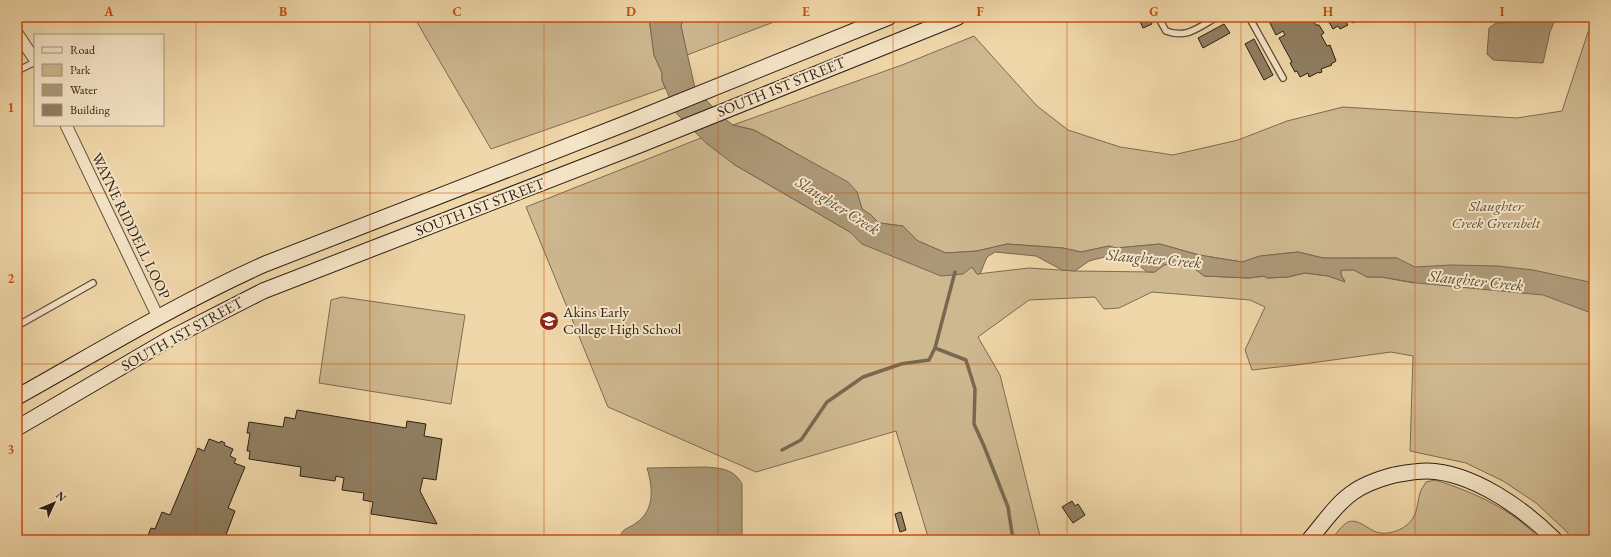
<svg xmlns="http://www.w3.org/2000/svg" width="1611" height="557" font-family="'EB Garamond',serif">
  <style>
    .green { fill: #ceb890; stroke: #7c6c52 }
    .water { fill: #ac9877; stroke: #786850 }
    .lines { fill: none; stroke-linecap: round; stroke-linejoin: round }
    .stream { stroke: #786850; stroke-width: 3.5 }
    .building { fill: #907f62; stroke: #291f15 }
    .lane-casing { stroke: #5b4d3a; stroke-width: 8 }
    .street-casing { stroke: #5b4d3a; stroke-width: 13 }
    .secondary-casing { stroke: #291f15; stroke-width: 17 }
    .lane { stroke: #f5e5c7; stroke-width: 5.5 }
    .street { stroke: #f5e5c7; stroke-width: 11 }
    .secondary { stroke: #f5e5c7; stroke-width: 15 }
    .grid { fill: none; stroke: #cb500d; stroke-width: 1; stroke-opacity: 0.55 }
    .labels { text-anchor: middle; stroke-width: 4; stroke-linejoin: round; paint-order: stroke }
    .street-label { font-size: 15px; fill: #291f15; stroke: #f5e5c7 }
    .park-label { font-size: 15px; font-style: italic; fill: #5b4d3a; stroke: #f5e5c7 }
    .poi-label { font-size: 15px; fill: #291f15; stroke: #f5e5c7; text-anchor: start }
    .water-label { font-size: 16px; font-style: italic; fill: #574937; stroke: #f5e5c7 }
    .neatline { fill: none; stroke: #cb500d; stroke-width: 1.5 }
    .grid-label { font-size: 13px; text-anchor: middle; font-weight: bold; fill: #cb500d }
  </style>
  <rect width="100%" height="100%" fill="#f0d7a9"/>
  <filter id="stains"><feTurbulence type="fractalNoise" baseFrequency=".005" numOctaves="4"/><feColorMatrix values="0 0 0 0 .2 0 0 0 0 .09 0 0 0 0 .02 0 0 0 .5 -.17"/></filter>
  <radialGradient id="worn" r=".72"><stop offset=".6" stop-color="#630" stop-opacity="0"/><stop offset="1" stop-color="#630" stop-opacity=".3"/></radialGradient>
  <g class="green">
    <polygon points="414,17 649,17 654,55 662,73 662,80 665,88 491,149"/>
    <polygon points="684,17 787,17 687,55 681,26"/>
    <polygon points="1593,17 1594,540 1573,540 1566,531 1536,503 1503,481 1466,463 1410,451 1413,356 1391,352 1296,365 1252,370 1245,350 1265,307 1250,300 1152,292 1119,308 1104,309 1095,297 1029,300 978,337 1000,375 1041,540 929,540 896,431 756,472 608,407 526,207 701,138 735,165 850,232 862,244 972,267 977,274 1029,268 1075,271 1154,272 1164,265 1169,264 1194,268 1204,276 1249,278 1264,276 1267,278 1288,277 1305,273 1328,276 1345,281 1341,275 1341,270 1354,270 1367,277 1381,277 1414,283 1397,258 1323,258 1298,252 1260,256 1242,262 1199,255 1160,244 1116,248 1109,246 1081,252 1063,248 1007,244 977,251 946,253 918,241 903,226 879,223 871,215 862,209 857,192 782,145 754,130 733,125 902,65 974,36 1037,106 1068,130 1120,147 1173,155 1238,140 1287,121 1343,107 1517,118 1562,111"/>
    <polygon points="342,297 465,315 451,404 319,383 331,300"/>
    <path d="M1435 480C1471 491 1515 510 1540 540H1331C1336 534 1341 526 1348 522 1357 518 1368 529 1376 532 1388 536 1403 530 1410 522 1418 513 1417 503 1420 493 1421 489 1424 486 1426 482Z"/>
  </g>
  <g class="water">
    <polygon points="649,17 684,17 681,26 695,88 722,117 733,125 754,130 848,182 857,192 862,209 871,215 879,223 903,226 918,241 946,253 977,251 1007,244 1063,248 1081,252 1109,246 1116,248 1160,244 1199,255 1242,262 1260,256 1298,252 1323,258 1397,258 1415,267 1451,265 1498,266 1533,270 1594,283 1594,314 1543,295 1417,283 1381,277 1367,277 1354,270 1341,270 1341,275 1345,282 1328,276 1305,273 1288,277 1267,278 1264,276 1249,278 1204,276 1194,268 1169,264 1164,265 1155,272 1147,272 1130,258 1116,254 1089,261 1075,271 1062,270 1036,256 995,252 987,257 980,274 977,274 972,267 963,274 941,276 862,244 850,232 735,165 706,143 676,113 662,80 662,73 654,55"/>
    <polygon points="1521,17 1556,17 1550,32 1543,63 1493,60 1487,54 1489,28 1496,23 1518,22"/>
    <path d="M705 467C721 468 734 469 742 484V540H619C622 527 627 530 636 523 655 510 653 488 647 468Z"/>
  </g>
  <g class="lines">
    <g class="stream">
      <polyline points="955,272 935,348 966,360 975,389 974,424 984,446 1008,507 1012,533 1016,540"/>
      <polyline points="782,450 801,440 827,402 863,377 901,364 929,360 935,348"/>
    </g>
  </g>
  <g class="building">
    <polygon points="1138,17 1149,17 1152,24 1143,28"/>
    <polygon points="1271,17 1324,17 1314,22 1316,25 1319,25 1324,33 1321,35 1327,46 1330,45 1336,61 1331,64 1332,65 1321,69 1322,72 1319,73 1319,72 1309,77 1308,73 1300,77 1297,71 1295,72 1290,63 1292,62 1279,38 1285,35 1283,31 1276,35 1270,23"/>
    <polygon points="1326,17 1366,17 1353,23 1350,19 1346,22 1348,25 1340,29 1338,26 1333,29"/>
    <polygon points="1224,24 1230,33 1203,48 1198,38"/>
    <polygon points="1254,39 1273,75 1264,80 1245,44"/>
    <polygon points="297,410 406,428 407,421 426,424 424,436 442,439 436,480 423,478 420,491 437,524 371,514 373,502 363,500 364,493 342,490 344,478 336,476 335,481 300,476 301,467 249,459 250,451 247,451 250,433 247,433 249,422 283,427 285,417 295,419"/>
    <polygon points="209,439 220,443 221,441 225,443 224,445 233,449 230,456 236,459 234,463 245,467 228,508 235,511 224,540 146,540 151,528 155,529 162,512 170,515 198,448 204,451"/>
    <polygon points="1072,501 1075,506 1078,504 1085,515 1073,523 1062,507"/>
    <polygon points="901,512 906,530 900,532 895,514"/>
    <polygon points="474,535 562,540 473,540"/>
  </g>
  <g class="lines">
    <g class="lane-casing">
      <g id="lane">
        <path d="M1158 17 1166 31C1187 39 1199 27 1217 17"/>
        <polyline points="1249,17 1283,78"/>
        <polyline points="17,71 35,62"/>
        <polyline points="17,326 93,283"/>
      </g>
    </g>
    <g class="street-casing">
      <g id="street">
        <polyline points="17,33 35,60"/>
        <polyline points="66,125 158,317"/>
      </g>
    </g>
    <g class="secondary-casing">
      <g id="secondary">
        <path d="M17 397C99 351 180 302 265 264L627 123 889 17"/>
        <polyline points="17,428 171,338 263,291 642,144 958,17"/>
        <path d="M1309 540C1323 524 1335 505 1352 493 1364 484 1379 479 1394 475 1405 473 1415 471 1427 471 1473 472 1524 509 1555 540"/>
      </g>
    </g>
    <use href="#lane" class="lane"/>
    <use href="#street" class="street"/>
    <use href="#secondary" class="secondary"/>
  </g>
  <path class="grid" d="M196 17V540M370 17V540M544 17V540M718 17V540M893 17V540M1067 17V540M1241 17V540M1415 17V540M17 193H1594M17 364H1594"/>
  <defs>
    <g id="school-disc" transform="scale(1)"><circle r="9.5" fill="#8f2418" stroke="#f5e5c7"/><path d="M0-5L7-2L0 1L-7-2ZM-4 1L0 2.5L4 1V4Q0 6-4 4Z" fill="#fff"/></g>
  </defs>
  <g fill-rule="evenodd">
    <use href="#school-disc" x="549" y="321"/>
  </g>
  <g class="labels">
    <g class="street-label">
      <text transform="translate(781 87) rotate(-22)" y="5">SOUTH 1ST STREET</text>
      <text transform="translate(480 207) rotate(-21)" y="5">SOUTH 1ST STREET</text>
      <text transform="translate(131 226) rotate(64)" y="5">WAYNE RIDDELL LOOP</text>
      <text transform="translate(182 334) rotate(-29)" y="5">SOUTH 1ST STREET</text>
    </g>
    <g class="park-label">
      <text x="1496" y="211">Slaughter<tspan x="1496" dy="17">Creek Greenbelt</tspan></text>
    </g>
    <g class="poi-label">
      <text x="563" y="317">Akins Early<tspan x="563" dy="17">College High School</tspan></text>
    </g>
    <g class="water-label">
      <text transform="translate(838 205) rotate(32)" y="6">Slaughter Creek</text>
      <text transform="translate(1154 258) rotate(5)" y="6">Slaughter Creek</text>
      <text transform="translate(1476 280) rotate(6)" y="6">Slaughter Creek</text>
    </g>
  </g>
  <rect width="1611" height="557" fill="none" stroke="#f0d7a9" stroke-width="44"/>
  <rect x="34" y="34" width="130" height="92" fill="#f5e5c7" stroke="#a39680"/>
  <rect x="42" y="47" width="20" height="6" fill="#f5e5c7" stroke="#a39680"/>
  <text x="70" y="54" font-size="12" fill="#291f15">Road</text>
  <rect x="42" y="64" width="20" height="12" fill="#ceb890" stroke="#a39680"/>
  <text x="70" y="74" font-size="12" fill="#291f15">Park</text>
  <rect x="42" y="84" width="20" height="12" fill="#ac9877" stroke="#a39680"/>
  <text x="70" y="94" font-size="12" fill="#291f15">Water</text>
  <rect x="42" y="104" width="20" height="12" fill="#907f62" stroke="#a39680"/>
  <text x="70" y="114" font-size="12" fill="#291f15">Building</text>
  <g transform="translate(54 503) rotate(46)" stroke="#f5e5c7" stroke-width="3" paint-order="stroke">
  <path d="M0-3L7 15L0 10L-7 15Z" fill="#291f15"/>
  <text y="-6" font-size="11" font-weight="bold" text-anchor="middle" fill="#291f15">N</text>
  </g>
  <rect x="22" y="22" width="1567" height="513" class="neatline"/>
  <g class="grid-label">
    <text x="109" y="16">A</text>
    <text x="283" y="16">B</text>
    <text x="457" y="16">C</text>
    <text x="631" y="16">D</text>
    <text x="806" y="16">E</text>
    <text x="980" y="16">F</text>
    <text x="1154" y="16">G</text>
    <text x="1328" y="16">H</text>
    <text x="1502" y="16">I</text>
    <text x="11" y="112">1</text>
    <text x="11" y="283">2</text>
    <text x="11" y="454">3</text>
  </g>
  <rect width="100%" height="100%" filter="url(#stains)"/>
  <rect width="100%" height="100%" fill="url(#worn)"/>
</svg>
